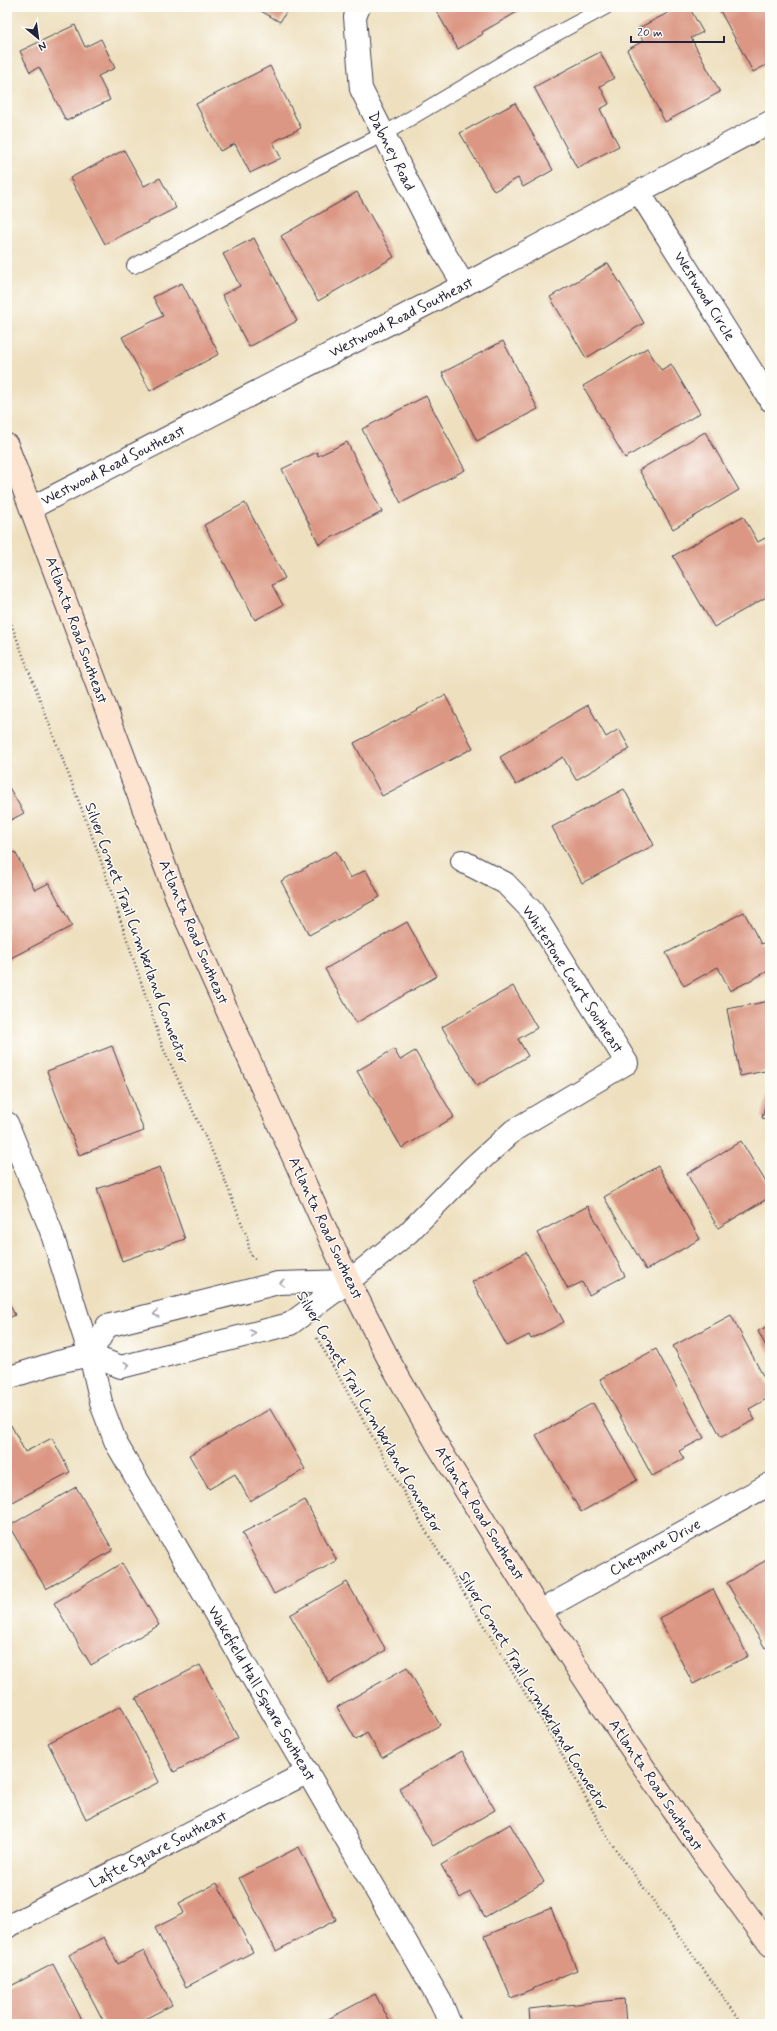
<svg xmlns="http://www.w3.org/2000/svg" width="777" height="2031" font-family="Mynerve,sans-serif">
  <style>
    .building { fill: #db9783 }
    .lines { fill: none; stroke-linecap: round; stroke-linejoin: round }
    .service-casing { stroke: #413e4f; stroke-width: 16 }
    .minor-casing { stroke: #413e4f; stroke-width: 24 }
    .secondary-casing { stroke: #413e4f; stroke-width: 24 }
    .path { stroke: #413e4f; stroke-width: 2.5; stroke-dasharray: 1 3; stroke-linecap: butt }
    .service { stroke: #fff; stroke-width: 14 }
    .minor { stroke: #fff; stroke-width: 22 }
    .secondary { stroke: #fde4d1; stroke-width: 22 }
    .oneway { stroke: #9c9ca7 }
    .labels { text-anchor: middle; stroke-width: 3; stroke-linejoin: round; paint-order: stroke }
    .street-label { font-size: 15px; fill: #22223b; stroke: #fdfcf7 }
  </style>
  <rect width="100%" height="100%" fill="#fdfcf7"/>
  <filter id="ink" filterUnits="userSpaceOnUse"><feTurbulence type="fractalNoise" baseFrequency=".025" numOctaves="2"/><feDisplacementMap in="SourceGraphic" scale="8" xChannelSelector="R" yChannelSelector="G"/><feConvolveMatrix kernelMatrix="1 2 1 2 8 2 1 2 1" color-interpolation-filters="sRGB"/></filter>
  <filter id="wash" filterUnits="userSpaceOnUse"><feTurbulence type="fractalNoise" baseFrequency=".012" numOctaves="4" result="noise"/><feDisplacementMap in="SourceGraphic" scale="16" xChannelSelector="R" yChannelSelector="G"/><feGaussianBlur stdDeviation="0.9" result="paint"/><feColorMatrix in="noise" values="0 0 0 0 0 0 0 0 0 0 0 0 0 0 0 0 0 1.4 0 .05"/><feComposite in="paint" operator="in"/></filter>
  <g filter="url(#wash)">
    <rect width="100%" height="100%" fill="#eee0bf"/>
    <g id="blocks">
      <g class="building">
        <polygon points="254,7 289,7 280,22"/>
        <polygon points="434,7 526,7 482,32 483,34 458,49"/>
        <polygon points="679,7 689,7 703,32 691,38 720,92 665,122 627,50 643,41 637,29"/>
        <polygon points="718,7 770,7 770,63 753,72"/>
        <polygon points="75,25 85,47 101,39 115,68 98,76 110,100 66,121 39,67 30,72 20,51"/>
        <polygon points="600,52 614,78 600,86 609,104 600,109 619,146 577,168 534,87"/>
        <polygon points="270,66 301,128 273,142 281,158 250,173 235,144 220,151 196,104"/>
        <polygon points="515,103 553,170 523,187 518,178 494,191 460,133"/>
        <polygon points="124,150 144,186 160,178 176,208 105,244 70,178"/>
        <polygon points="357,192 394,257 318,301 281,236"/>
        <polygon points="254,238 297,321 249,347 222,295 240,286 223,254"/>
        <polygon points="608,263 644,323 586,358 550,297"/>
        <polygon points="182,283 219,354 150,391 122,337 163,316 153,297"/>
        <polygon points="503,341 538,409 477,441 442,373"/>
        <polygon points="647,348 661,370 671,364 700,413 625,458 583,386"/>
        <polygon points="426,396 465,470 401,503 362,429"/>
        <polygon points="705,432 739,490 673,529 639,470"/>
        <polygon points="347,442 382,512 319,544 282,469 317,452 318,456"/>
        <polygon points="245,503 285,578 272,585 283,605 255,620 204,525"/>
        <polygon points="743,516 758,542 765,538 770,547 770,595 714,627 673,556"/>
        <polygon points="445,695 473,748 382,796 354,743"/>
        <polygon points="588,705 606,737 619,729 630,749 576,780 563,757 516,785 500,757"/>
        <polygon points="7,784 24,813 7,822"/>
        <polygon points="624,789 654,845 582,883 552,827"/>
        <polygon points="336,851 350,878 366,870 380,897 309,935 281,881"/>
        <polygon points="15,852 35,890 49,883 72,926 7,960 7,856"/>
        <polygon points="744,912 761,944 770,940 770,970 730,991 718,967 684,986 666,953"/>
        <polygon points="407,922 437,976 356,1023 325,969"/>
        <polygon points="513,986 537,1028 518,1039 528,1056 477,1086 442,1027"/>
        <polygon points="770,1001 770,1070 740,1076 727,1009"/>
        <polygon points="112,1046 144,1131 79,1155 47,1071"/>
        <polygon points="394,1049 400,1060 415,1051 454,1117 402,1148 357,1071"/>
        <polygon points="769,1088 770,1089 770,1120 762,1118"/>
        <polygon points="741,1141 770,1189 770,1197 718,1228 687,1174"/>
        <polygon points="658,1166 700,1239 646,1270 604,1197"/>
        <polygon points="160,1167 185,1239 122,1261 97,1189"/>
        <polygon points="588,1206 625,1276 589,1295 582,1282 568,1289 537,1233"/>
        <polygon points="526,1252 564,1322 531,1339 529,1335 507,1346 472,1282"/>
        <polygon points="7,1299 15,1315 7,1319"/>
        <polygon points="731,1315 770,1389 770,1397 749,1409 755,1420 721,1437 673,1346"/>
        <polygon points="770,1325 770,1354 758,1331"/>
        <polygon points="656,1349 704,1438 679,1451 684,1459 652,1476 600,1379"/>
        <polygon points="593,1403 637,1480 581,1512 536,1435"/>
        <polygon points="270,1409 305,1469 250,1501 235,1474 209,1489 189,1455"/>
        <polygon points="11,1425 25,1452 52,1438 70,1472 7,1505 7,1427"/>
        <polygon points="76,1487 113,1550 46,1589 9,1526"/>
        <polygon points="305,1500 337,1561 274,1594 242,1533"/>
        <polygon points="770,1558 770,1645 765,1648 727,1583"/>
        <polygon points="122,1563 159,1625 91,1665 54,1603"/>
        <polygon points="347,1582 386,1650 329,1683 290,1615"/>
        <polygon points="713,1589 748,1656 693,1684 659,1618"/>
        <polygon points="200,1665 238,1738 174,1772 136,1698"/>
        <polygon points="407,1667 440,1725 382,1758 367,1733 356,1740 337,1707"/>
        <polygon points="121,1706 159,1782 86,1819 48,1743"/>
        <polygon points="462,1751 495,1810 433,1846 399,1788"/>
        <polygon points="510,1824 544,1882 485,1917 470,1892 460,1898 441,1865"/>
        <polygon points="299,1847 336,1920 276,1951 239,1878"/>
        <polygon points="217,1883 253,1952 186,1987 155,1928 184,1913 179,1903"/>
        <polygon points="551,1908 577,1970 511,1998 485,1936"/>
        <polygon points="104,1937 118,1964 144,1951 172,2005 135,2024 105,2024 69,1955"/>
        <polygon points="53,1964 84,2024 7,2024 7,1988"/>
        <polygon points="375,1994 391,2024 319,2024"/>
        <polygon points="624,1999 626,2024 530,2024 529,2009"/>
      </g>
    </g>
  </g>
  <g filter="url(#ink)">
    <use href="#blocks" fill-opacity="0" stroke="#413e4f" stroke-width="1"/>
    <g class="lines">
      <g class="service-casing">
        <polyline id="service" points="134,266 316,168 384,134 515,56 606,7"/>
      </g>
      <g class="minor-casing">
        <g id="minor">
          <polyline points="359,7 355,17 361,89 439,244 464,285"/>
          <polyline points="639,192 770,400"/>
          <polyline points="31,508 464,285 770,122"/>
          <polyline points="7,1123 50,1228 90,1355 102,1406 116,1443 441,2002 450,2024"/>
          <polyline points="90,1355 107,1326 278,1283 349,1281"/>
          <polyline points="7,1378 58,1362 90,1355 121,1367 290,1324 349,1281 408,1233 472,1168 514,1130 627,1063 533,912 505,883 462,861"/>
          <polyline points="540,1611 770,1484"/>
          <polyline points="7,1927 308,1772"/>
        </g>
      </g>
      <g class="secondary-casing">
        <polyline id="secondary" points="7,445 180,906 349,1281 391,1364 438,1446 540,1611 602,1706 703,1854 770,1945"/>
      </g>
      <g class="path">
        <polyline points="7,613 98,852 163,1048 220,1168 247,1237 250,1254 256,1260"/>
        <polyline points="317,1338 421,1523 555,1742 609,1840 743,2024"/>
      </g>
      <use href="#service" class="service"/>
      <use href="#minor" class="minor"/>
      <use href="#secondary" class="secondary"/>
    </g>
    <defs><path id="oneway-chevron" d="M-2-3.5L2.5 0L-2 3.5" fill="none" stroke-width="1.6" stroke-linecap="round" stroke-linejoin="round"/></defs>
    <g class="oneway">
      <use href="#oneway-chevron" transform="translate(282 1283) rotate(176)"/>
      <use href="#oneway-chevron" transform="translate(156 1314) rotate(166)"/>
      <use href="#oneway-chevron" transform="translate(253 1333) rotate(-14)"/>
      <use href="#oneway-chevron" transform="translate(127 1365) rotate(-11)"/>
    </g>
  </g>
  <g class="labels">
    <g class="street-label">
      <text transform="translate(392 151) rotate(63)" y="5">Dabney Road</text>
      <text transform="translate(705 296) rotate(58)" y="5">Westwood Circle</text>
      <text transform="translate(401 317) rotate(-27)" y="5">Westwood Road Southeast</text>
      <text transform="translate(113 465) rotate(-27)" y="5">Westwood Road Southeast</text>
      <text transform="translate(77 630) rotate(70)" y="5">Atlanta Road Southeast</text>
      <text transform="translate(194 932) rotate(67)" y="5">Atlanta Road Southeast</text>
      <text transform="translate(137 933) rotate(70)" y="5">Silver Comet Trail Cumberland Connector</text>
      <text transform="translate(573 979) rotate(57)" y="5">Whitestone Court Southeast</text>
      <text transform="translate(326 1228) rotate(65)" y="5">Atlanta Road Southeast</text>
      <text transform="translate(370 1412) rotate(60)" y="5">Silver Comet Trail Cumberland Connector</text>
      <text transform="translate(480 1513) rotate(58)" y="5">Atlanta Road Southeast</text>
      <text transform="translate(655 1547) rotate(-29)" y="5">Cheyanne Drive</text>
      <text transform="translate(534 1691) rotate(59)" y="5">Silver Comet Trail Cumberland Connector</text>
      <text transform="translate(262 1693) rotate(60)" y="5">Wakefield Hall Square Southeast</text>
      <text transform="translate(656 1785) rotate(56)" y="5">Atlanta Road Southeast</text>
      <text transform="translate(158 1849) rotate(-27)" y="5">Lafite Square Southeast</text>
    </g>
  </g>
  <rect width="777" height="2031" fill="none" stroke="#fdfcf7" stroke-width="24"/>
  <g transform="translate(38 38) rotate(151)" stroke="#fdfcf7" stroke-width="3" paint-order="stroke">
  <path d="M0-3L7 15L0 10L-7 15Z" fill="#22223b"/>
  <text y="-6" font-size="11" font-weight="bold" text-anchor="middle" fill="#22223b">N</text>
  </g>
  <path d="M631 36v6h93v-6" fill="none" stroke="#22223b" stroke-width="2"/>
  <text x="637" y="36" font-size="12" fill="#22223b" stroke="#fdfcf7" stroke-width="3" paint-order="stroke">20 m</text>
</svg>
